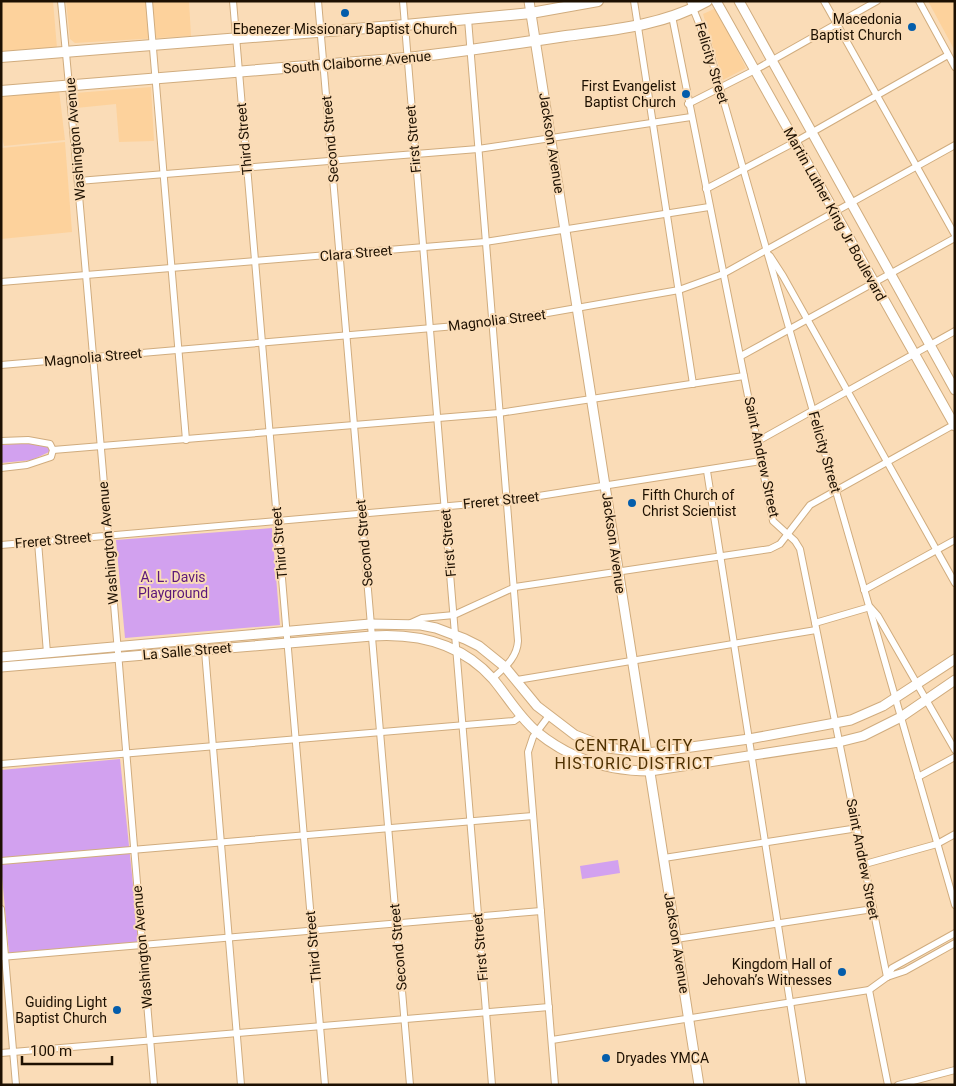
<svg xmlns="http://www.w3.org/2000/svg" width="956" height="1086" font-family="Roboto,sans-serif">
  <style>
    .built { fill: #fdd29c }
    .green { fill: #d2a1ef }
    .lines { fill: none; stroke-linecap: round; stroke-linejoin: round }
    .street-casing { stroke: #d0ac7e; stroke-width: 8 }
    .secondary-casing { stroke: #d0ac7e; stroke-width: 11 }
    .primary-casing { stroke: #d0ac7e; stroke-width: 12 }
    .street { stroke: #fff; stroke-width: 6 }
    .secondary { stroke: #fff; stroke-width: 9 }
    .primary { stroke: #fff; stroke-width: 10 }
    .poi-dot { fill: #045dab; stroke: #fadcb7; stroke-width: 2 }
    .labels { text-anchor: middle; stroke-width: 4; stroke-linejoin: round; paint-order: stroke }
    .poi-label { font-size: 14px; fill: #1d1001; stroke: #fadcb7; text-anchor: end }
    .street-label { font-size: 14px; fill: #1d1001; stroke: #fadcb7 }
    .park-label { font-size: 14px; fill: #5b1779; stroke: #fadcb7 }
    .quarter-label { font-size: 16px; letter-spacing: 1px; fill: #4e3000; stroke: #fadcb7 }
  </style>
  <rect width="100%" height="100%" fill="#fadcb7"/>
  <g class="built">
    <polygon points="1,1 53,1 57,48 1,52"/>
    <polygon points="66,1 189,1 191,36 75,43 70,39"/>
    <polygon points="928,1 955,1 955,51"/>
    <polygon points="716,8 746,68 723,80 703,14"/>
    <polygon points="151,87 154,141 119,142 116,104 76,108 75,93"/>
    <polygon points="59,90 65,140 4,146 1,133 1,95"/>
    <polygon points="65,142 72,232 1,239 1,148"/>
  </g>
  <g class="green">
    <polygon points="30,443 44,444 49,448 49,452 32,460 1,463 1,445"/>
    <polygon points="272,528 280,625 125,638 116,540"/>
    <polygon points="120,759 139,942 9,953 1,865 1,770"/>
    <polygon points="618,860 620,873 582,879 580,866"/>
  </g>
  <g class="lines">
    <g class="street-casing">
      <g id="street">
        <path d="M61 1C96 362 123 724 154 1085"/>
        <polyline points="149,1 186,440"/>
        <polyline points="233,1 325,1085"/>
        <polyline points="318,1 410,1085"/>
        <polyline points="403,1 492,1085"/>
        <polyline points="634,1 693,384"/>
        <polyline points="690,1 707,43 955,905"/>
        <polyline points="824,1 955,235"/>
        <polyline points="919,1 955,67"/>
        <polyline points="672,16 773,521 795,541 800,549 887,977"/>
        <path d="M468 19 518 641C517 658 505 667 492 679"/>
        <polyline points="688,104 755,70 877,1"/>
        <polyline points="78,181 478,149 691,117"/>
        <polyline points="706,189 795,142 948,55"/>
        <polyline points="770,256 783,276 955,583"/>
        <polyline points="1,282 485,242 709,207"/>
        <polyline points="741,356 955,238"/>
        <polyline points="1,365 491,323 679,290 723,274 955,145"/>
        <polyline points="1,441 28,440 50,444 53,450 51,457 27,465 1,468"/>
        <polyline points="758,441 955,331"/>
        <polyline points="53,450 499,413 744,376"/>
        <polyline points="707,471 803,1085"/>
        <polyline points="38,542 47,653"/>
        <polyline points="1,545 507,501 761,461"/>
        <polyline points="864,590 955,540"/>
        <polyline points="411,623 422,618 454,615 515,587 770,549 780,544 810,505 955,424"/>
        <polyline points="815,623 870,607 878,616 955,750"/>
        <polyline points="204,639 241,1085"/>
        <polyline points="517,680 816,630"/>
        <polyline points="548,717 533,737 528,752 555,1085"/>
        <polyline points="1,764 514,721 521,716"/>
        <polyline points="918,777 955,757"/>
        <polyline points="664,858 858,828"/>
        <polyline points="1,861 533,816"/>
        <polyline points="865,864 937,844 955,834"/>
        <polyline points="1,909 16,1085"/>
        <polyline points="676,939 873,909"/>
        <polyline points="1,957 541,911"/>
        <polyline points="887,977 905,971 955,943"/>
        <polyline points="869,990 888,1085"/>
        <polyline points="552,1040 869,990 887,977 892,968 955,933"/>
        <polyline points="1,1053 549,1007"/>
        <polyline points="898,1085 955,1070"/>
      </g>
    </g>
    <g class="secondary-casing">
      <g id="secondary">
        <polyline points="529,1 699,1085"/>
        <polyline points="716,1 955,426"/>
        <polyline points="739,1 955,390"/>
        <polyline points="1,657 370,624 421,625 436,628 465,639 479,646 505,667 537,706 575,735 608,748 648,753 749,739 851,720 883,706 955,659"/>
        <path d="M1 667 372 636C418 633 461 643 493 679 508 697 519 717 537 732 570 759 609 771 650 771L839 742 863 736 901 717 955 680"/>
      </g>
    </g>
    <g class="primary-casing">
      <g id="primary">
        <polyline points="1,57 405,25 531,13 598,1"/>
        <path d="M1 91 406 58C460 52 513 44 566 36 613 30 665 25 707 1"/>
      </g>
    </g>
    <use href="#street" class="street"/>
    <use href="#secondary" class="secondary"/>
    <use href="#primary" class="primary"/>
  </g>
  <g class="poi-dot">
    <circle cx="345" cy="13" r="5"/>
    <circle cx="912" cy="27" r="5"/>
    <circle cx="686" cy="94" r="5"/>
    <circle cx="632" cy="503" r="5"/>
    <circle cx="842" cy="972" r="5"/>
    <circle cx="117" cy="1010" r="5"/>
    <circle cx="606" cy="1058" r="5"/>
  </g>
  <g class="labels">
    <g class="poi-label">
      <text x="902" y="24">Macedonia<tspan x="902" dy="16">Baptist Church</tspan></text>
      <text x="345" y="34" text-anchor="middle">Ebenezer Missionary Baptist Church</text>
      <text x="676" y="91">First Evangelist<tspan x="676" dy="16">Baptist Church</tspan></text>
      <text x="642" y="500" text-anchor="start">Fifth Church of<tspan x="642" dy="16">Christ Scientist</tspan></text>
      <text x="832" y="969">Kingdom Hall of<tspan x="832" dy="16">Jehovah’s Witnesses</tspan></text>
      <text x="107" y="1007">Guiding Light<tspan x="107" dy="16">Baptist Church</tspan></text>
      <text x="616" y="1063" text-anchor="start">Dryades YMCA</text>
    </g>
    <g class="street-label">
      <text transform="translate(357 62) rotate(-5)" y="5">South Claiborne Avenue</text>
      <text transform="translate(712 63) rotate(73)" y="5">Felicity Street</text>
      <text transform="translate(75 139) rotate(-95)" y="5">Washington Avenue</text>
      <text transform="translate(244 139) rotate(-95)" y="5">Third Street</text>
      <text transform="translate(330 139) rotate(-95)" y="5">Second Street</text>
      <text transform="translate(413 139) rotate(-95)" y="5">First Street</text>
      <text transform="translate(552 143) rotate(81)" y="5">Jackson Avenue</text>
      <text transform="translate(835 214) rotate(61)" y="5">Martin Luther King Jr Boulevard</text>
      <text transform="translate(356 253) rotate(-5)" y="5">Clara Street</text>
      <text transform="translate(497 320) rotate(-7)" y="5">Magnolia Street</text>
      <text transform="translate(93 357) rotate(-5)" y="5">Magnolia Street</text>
      <text transform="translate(825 452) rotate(74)" y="5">Felicity Street</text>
      <text transform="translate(762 457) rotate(78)" y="5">Saint Andrew Street</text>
      <text transform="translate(501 500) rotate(-6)" y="5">Freret Street</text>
      <text transform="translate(53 540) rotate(-5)" y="5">Freret Street</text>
      <text transform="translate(108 543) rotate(-95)" y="5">Washington Avenue</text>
      <text transform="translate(279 543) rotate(-95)" y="5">Third Street</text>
      <text transform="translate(364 543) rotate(-95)" y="5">Second Street</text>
      <text transform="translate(448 543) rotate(-95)" y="5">First Street</text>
      <text transform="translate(614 543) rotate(82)" y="5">Jackson Avenue</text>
      <text transform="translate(187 651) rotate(-5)" y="5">La Salle Street</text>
      <text transform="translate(863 859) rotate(79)" y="5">Saint Andrew Street</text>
      <text transform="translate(677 943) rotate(81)" y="5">Jackson Avenue</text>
      <text transform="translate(142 947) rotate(-95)" y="5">Washington Avenue</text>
      <text transform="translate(313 947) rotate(-95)" y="5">Third Street</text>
      <text transform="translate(398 947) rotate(-95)" y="5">Second Street</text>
      <text transform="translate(480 947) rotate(-95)" y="5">First Street</text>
    </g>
    <g class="park-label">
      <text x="173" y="582">A. L. Davis<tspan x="173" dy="16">Playground</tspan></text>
    </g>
    <g class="quarter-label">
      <text x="634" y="751">CENTRAL CITY<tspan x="634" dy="18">HISTORIC DISTRICT</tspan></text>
    </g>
  </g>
  <rect width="956" height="1086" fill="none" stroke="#1d1001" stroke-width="5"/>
  <path d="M22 1056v8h90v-8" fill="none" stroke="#1d1001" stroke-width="2.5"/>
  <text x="30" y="1056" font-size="15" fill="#1d1001" stroke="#fadcb7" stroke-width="4" paint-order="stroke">100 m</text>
</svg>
